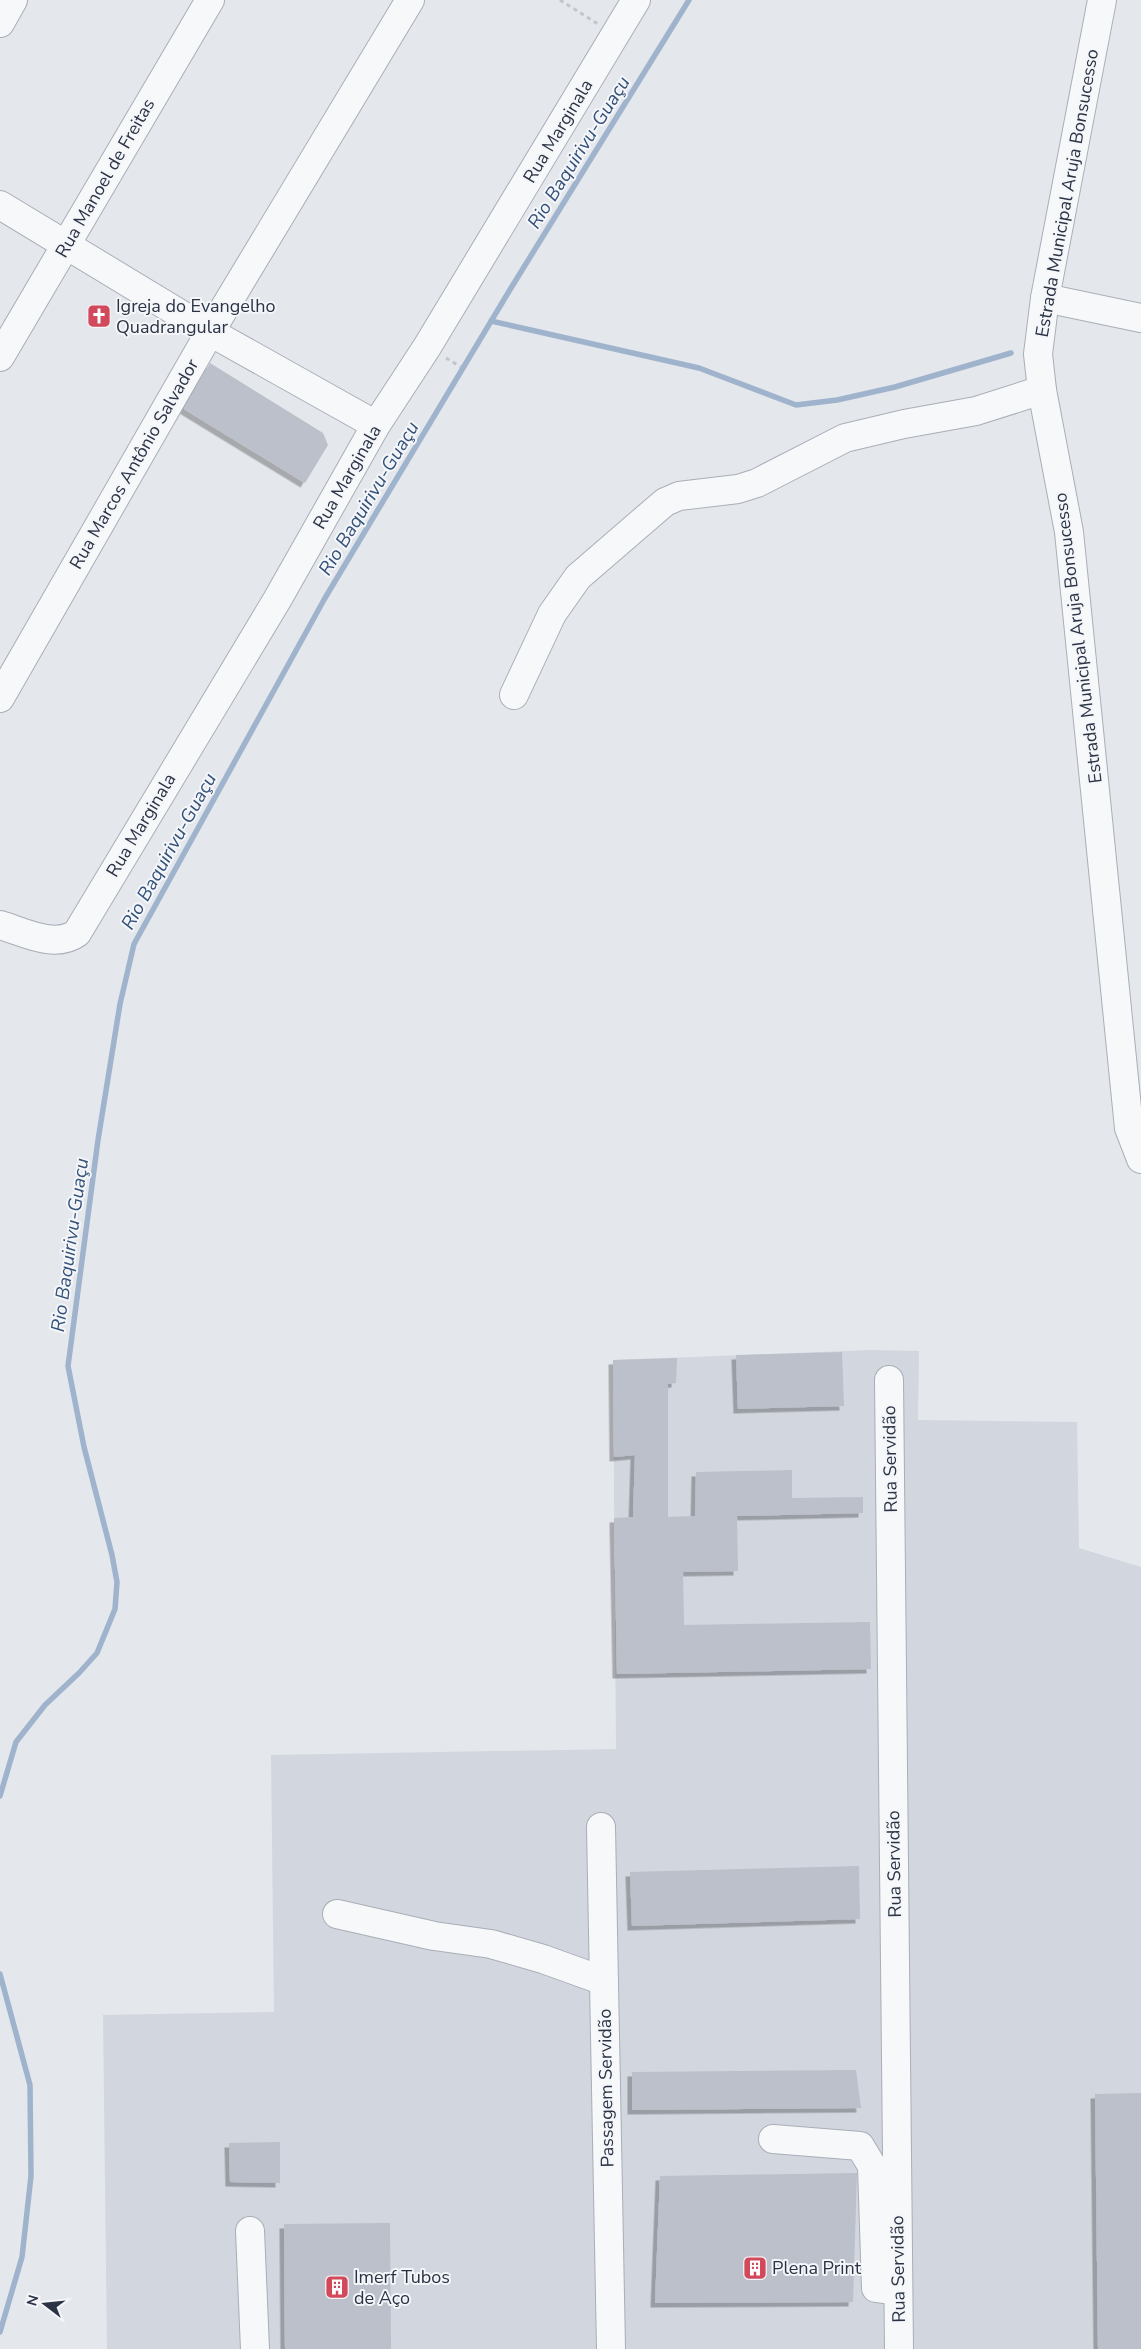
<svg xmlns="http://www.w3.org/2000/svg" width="1141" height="2349" font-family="'Nunito Sans',sans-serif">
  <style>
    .built { fill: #d2d6de }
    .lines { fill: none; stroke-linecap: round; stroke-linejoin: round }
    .stream { stroke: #9fb4cc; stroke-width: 5.5 }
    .building { fill: #bbc0ca; filter: url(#shadow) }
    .minor-casing { stroke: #a9aeb7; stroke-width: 30 }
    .path { stroke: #c2c5cb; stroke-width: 3; stroke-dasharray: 4 4; stroke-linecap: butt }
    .minor { stroke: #f7f8fa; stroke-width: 28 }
    .labels { text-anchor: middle; stroke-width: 4; stroke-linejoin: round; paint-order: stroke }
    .street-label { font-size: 18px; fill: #2b3445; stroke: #f4f6f9 }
    .poi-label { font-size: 18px; fill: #2b3445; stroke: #f4f6f9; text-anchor: start }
    .water-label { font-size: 19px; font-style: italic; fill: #34527a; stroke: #f4f6f9 }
  </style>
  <defs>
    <filter id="shadow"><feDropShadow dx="-4.5" dy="4.5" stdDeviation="0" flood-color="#0004"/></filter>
  </defs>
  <rect width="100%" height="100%" fill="#e4e7ec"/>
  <polygon class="built" points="871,1350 919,1351 918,1420 1077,1422 1079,1548 1141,1567 1141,2349 107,2349 103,2015 274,2012 271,1755 616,1749 613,1360"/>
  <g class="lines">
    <g class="stream">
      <polyline points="491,321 699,368 796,405 837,400 895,387 1011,353"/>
      <polyline points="0,1796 16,1742 45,1705 79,1673 97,1653 115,1609 117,1582 112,1555 84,1447 68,1366 98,1140 120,1004 134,944 325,598 511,288 689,0"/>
      <polyline points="0,1974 30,2085 31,2176 22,2257 0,2332"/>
    </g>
  </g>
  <g class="building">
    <polygon points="210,363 323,433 328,445 305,483 184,409"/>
    <polygon points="842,1352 844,1406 738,1409 736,1355"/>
    <polygon points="677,1358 676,1383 668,1384 668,1517 695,1516 696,1472 792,1470 792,1498 863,1497 863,1513 737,1516 738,1571 683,1572 684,1625 870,1622 871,1669 617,1674 614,1518 633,1517 635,1455 614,1457 613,1360"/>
    <polygon points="859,1866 860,1919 632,1926 630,1872"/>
    <polygon points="856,2070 861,2108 632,2110 632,2072"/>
    <polygon points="1141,2093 1141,2349 1098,2349 1095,2094"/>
    <polygon points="280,2142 280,2183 230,2182 229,2143"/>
    <polygon points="857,2173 853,2302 655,2303 660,2176"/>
    <polygon points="390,2223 391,2349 285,2349 284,2224"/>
  </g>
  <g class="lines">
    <g class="minor-casing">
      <g id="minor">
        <polyline points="1102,0 1045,298 1038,354 1042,390 1069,532 1129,1128 1141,1159"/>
        <polyline points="0,23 13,0"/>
        <polyline points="0,205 210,332 376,425"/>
        <polyline points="1045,298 1141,318"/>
        <polyline points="0,357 210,0"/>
        <polyline points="514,695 552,614 578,577 665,502 679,496 738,489 757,483 845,438 904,424 976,411 1042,390"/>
        <polyline points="0,698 210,332 410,0"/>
        <path d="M0 925C24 932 55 949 77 933L277 600 376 425 427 347 636 0"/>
        <polyline points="889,1380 899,2349"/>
        <polyline points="601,1827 611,2349"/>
        <polyline points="337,1914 434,1936 491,1944 543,1959 604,1981"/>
        <polyline points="773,2139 860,2146 872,2166 876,2288 898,2291"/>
        <polyline points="250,2231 255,2349"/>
      </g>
    </g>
    <g class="path">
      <polyline points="560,0 598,24"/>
      <polyline points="446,358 461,367"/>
    </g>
    <use href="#minor" class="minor"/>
  </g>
  <defs>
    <g id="church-square" transform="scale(1.25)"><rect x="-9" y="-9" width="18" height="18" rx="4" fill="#d1495b" stroke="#f4f6f9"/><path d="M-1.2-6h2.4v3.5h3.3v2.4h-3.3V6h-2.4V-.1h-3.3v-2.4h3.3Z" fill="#fff"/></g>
    <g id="building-square" transform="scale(1.25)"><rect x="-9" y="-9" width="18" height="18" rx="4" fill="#d1495b" stroke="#f4f6f9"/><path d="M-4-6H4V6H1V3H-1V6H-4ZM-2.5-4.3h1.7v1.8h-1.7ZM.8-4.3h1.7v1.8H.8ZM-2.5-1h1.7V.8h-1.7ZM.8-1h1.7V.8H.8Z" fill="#fff"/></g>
  </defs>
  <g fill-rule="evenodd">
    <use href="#church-square" x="99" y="316"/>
    <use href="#building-square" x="755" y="2268"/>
    <use href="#building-square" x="337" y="2287"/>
  </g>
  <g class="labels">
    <g class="street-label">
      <text transform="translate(558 131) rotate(-59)" y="6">Rua Marginala</text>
      <text transform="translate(105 178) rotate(-60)" y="6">Rua Manoel de Freitas</text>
      <text transform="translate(1067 193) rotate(-80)" y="6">Estrada Municipal Aruja Bonsucesso</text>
      <text transform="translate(134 464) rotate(-60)" y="6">Rua Marcos Antônio Salvador</text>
      <text transform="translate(347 477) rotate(-60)" y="6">Rua Marginala</text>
      <text transform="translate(1078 638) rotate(-97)" y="6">Estrada Municipal Aruja Bonsucesso</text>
      <text transform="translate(141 825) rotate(-59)" y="6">Rua Marginala</text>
      <text transform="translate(890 1459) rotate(-91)" y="6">Rua Servidão</text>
      <text transform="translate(894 1864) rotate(-91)" y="6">Rua Servidão</text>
      <text transform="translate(606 2088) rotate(-91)" y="6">Passagem Servidão</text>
      <text transform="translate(898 2269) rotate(-91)" y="6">Rua Servidão</text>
    </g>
    <g class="poi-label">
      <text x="116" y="312">Igreja do Evangelho<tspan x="116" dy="21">Quadrangular</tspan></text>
      <text x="772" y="2274">Plena Print</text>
      <text x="354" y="2283">Imerf Tubos<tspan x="354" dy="21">de Aço</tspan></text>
    </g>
    <g class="water-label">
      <text transform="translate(578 152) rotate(-58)" y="7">Rio Baquirivu-Guaçu</text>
      <text transform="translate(368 498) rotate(-59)" y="7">Rio Baquirivu-Guaçu</text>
      <text transform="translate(168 851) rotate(-61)" y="7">Rio Baquirivu-Guaçu</text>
      <text transform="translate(69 1245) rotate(-82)" y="7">Rio Baquirivu-Guaçu</text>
    </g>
  </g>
  <g transform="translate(45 2304) rotate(286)" stroke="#f4f6f9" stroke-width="4" paint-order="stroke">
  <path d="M0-4L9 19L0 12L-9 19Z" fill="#2b3445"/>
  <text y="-8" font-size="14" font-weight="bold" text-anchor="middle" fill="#2b3445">N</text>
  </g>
</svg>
